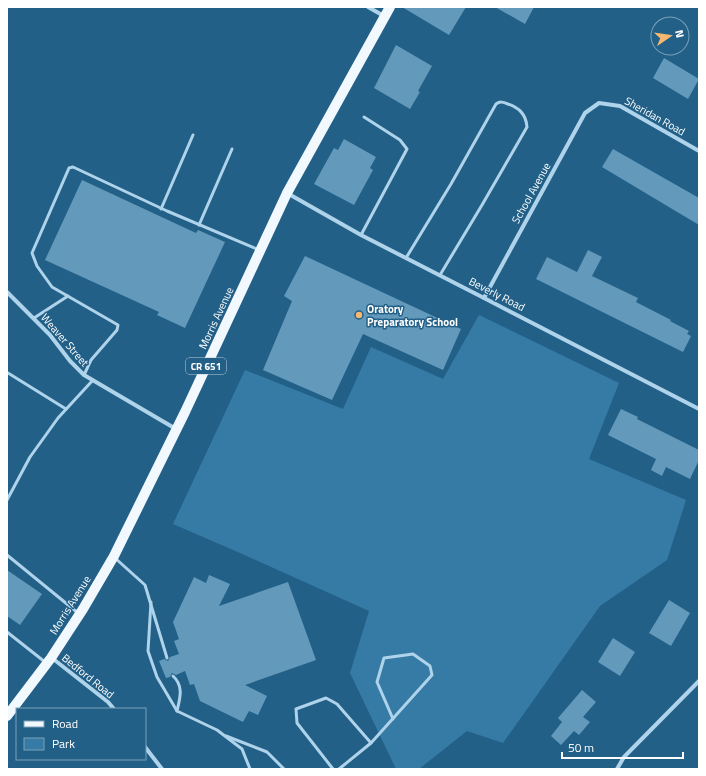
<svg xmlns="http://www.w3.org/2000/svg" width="706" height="776" font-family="'Titillium Web',sans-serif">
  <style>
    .green { fill: #367ba5 }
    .building { fill: #6399bb }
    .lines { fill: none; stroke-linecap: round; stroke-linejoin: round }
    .service { stroke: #aed3ea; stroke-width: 3 }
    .minor { stroke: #aed3ea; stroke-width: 4 }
    .primary { stroke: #f1f8fe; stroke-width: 10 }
    .poi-dot { fill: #f6b870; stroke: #226088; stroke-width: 1.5 }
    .labels { text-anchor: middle; stroke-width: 3; stroke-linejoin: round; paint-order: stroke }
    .shield { fill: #226088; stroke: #bdcfdb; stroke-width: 1 }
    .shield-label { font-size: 10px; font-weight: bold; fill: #fff }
    .street-label { font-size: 11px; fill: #fff; stroke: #226088 }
    .poi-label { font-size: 11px; font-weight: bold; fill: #fff; stroke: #226088; text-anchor: start }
  </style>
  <rect width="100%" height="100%" fill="#226088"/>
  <polygon class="green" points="479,315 619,383 589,459 686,500 667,560 600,606 503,743 467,731 419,769 396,769 350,673 369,611 240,553 173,524 245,370 343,409 371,347 443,379"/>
  <g class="building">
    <polygon points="402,7 466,7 449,35"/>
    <polygon points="495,7 534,7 525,24"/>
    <polygon points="396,45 432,66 418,91 420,92 410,109 374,88"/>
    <polygon points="664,58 699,79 688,99 653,78"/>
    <polygon points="344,139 376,157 370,168 373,170 354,205 314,184 334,148 338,150"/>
    <polygon points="613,149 699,198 699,225 602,167"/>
    <polygon points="82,180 196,233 198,230 225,242 185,328 157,315 159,312 45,260"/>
    <polygon points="588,250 602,257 592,276 638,298 636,302 671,320 670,321 689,331 687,334 691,336 683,352 536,279 547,257 577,272"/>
    <polygon points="305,256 461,329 443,370 363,334 332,400 263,370 292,301 284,296"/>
    <polygon points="621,409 638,417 637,419 699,450 699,460 690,479 666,467 662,476 651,470 656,459 608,435"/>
    <polygon points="7,570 42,594 20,625 7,616"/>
    <polygon points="209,575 230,584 219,606 288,582 316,660 245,685 267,696 258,715 249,711 243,722 200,701 194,684 190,685 185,671 176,675 172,673 170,677 166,678 159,661 164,659 168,661 170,657 179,654 174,641 179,639 173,622 194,577 206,583"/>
    <polygon points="669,600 690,613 671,646 649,633"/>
    <polygon points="613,638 635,652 620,676 598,662"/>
    <polygon points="582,690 596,702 583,717 590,722 579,735 574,731 561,745 551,736 562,722 558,718"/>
  </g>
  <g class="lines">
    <g class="service">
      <polyline points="161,209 193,135"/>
      <polyline points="199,225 232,149"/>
      <polyline points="361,235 407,149 400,140 364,117"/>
      <path d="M406 258 451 184 496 104C500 101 503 102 508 104 519 108 526 114 527 127L482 205 440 275"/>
      <polyline points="34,318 68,296"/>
      <polyline points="8,373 66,409"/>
      <polyline points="84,375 91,360 117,330 118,325 52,287 37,266 32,253 69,168 73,167 167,211 259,250"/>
      <polyline points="7,500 30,457 58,418 93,380"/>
      <polyline points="7,555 78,613"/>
      <polyline points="115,558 145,585 167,658"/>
      <polyline points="151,602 148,651 157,677 177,711 217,730 242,749 250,769"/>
      <polyline points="7,632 45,662"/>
      <path d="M173 676C184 686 180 698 177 711"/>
      <polyline points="226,736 267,752 284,769"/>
      <polyline points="333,769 297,723 296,709 326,698 337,704 371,743"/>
      <polyline points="339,769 371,743 432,675 430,666 413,654 384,658 377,682 393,719"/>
    </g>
    <g class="minor">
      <polyline points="368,7 384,16"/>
      <polyline points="287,193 361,235 484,298 699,409"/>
      <polyline points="7,292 50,335 70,361 84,375 176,429"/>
      <polyline points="484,298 585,113 599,103 620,106 699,151"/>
      <polyline points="52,658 108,702 114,709"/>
      <polyline points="145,747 162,769"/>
      <polyline points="617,769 624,757 699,681"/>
    </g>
    <polyline class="primary" points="7,716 51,658 83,609 114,556 185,412 287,193 390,7"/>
  </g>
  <circle class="poi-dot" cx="359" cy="315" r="4"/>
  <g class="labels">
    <rect class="shield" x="186" y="358" width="40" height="16" rx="3"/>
    <g class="shield-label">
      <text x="206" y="370">CR 651</text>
    </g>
    <g class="street-label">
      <text transform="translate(655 116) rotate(29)" y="4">Sheridan Road</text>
      <text transform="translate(531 193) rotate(-61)" y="4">School Avenue</text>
      <text transform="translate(497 294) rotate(27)" y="4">Beverly Road</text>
      <text transform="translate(216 318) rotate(-65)" y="4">Morris Avenue</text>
      <text transform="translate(65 340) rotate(49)" y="4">Weaver Street</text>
      <text transform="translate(70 605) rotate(-58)" y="4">Morris Avenue</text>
      <text transform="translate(88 676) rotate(39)" y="4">Bedford Road</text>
    </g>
    <g class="poi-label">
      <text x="367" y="313">Oratory<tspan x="367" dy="13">Preparatory School</tspan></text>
    </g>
  </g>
  <rect width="706" height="776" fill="none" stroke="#ffffff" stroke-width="16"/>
  <rect x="16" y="708" width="130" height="52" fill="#226088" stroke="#7aa0b8"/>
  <rect x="24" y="721" width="20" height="6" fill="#f1f8fe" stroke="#7aa0b8"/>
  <text x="52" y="728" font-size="12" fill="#ffffff">Road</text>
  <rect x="24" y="738" width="20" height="12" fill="#367ba5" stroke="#7aa0b8"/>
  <text x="52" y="748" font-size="12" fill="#ffffff">Park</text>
  <g transform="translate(670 36) rotate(77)"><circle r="19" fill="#226088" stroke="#7aa0b8"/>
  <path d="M0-3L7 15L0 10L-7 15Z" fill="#f6b870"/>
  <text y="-6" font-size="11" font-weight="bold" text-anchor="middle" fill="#ffffff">N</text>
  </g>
  <path d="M562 752v6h121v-6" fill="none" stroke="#ffffff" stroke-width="2"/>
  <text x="568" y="752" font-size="12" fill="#ffffff" stroke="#226088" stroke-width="3" paint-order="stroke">50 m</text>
</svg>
